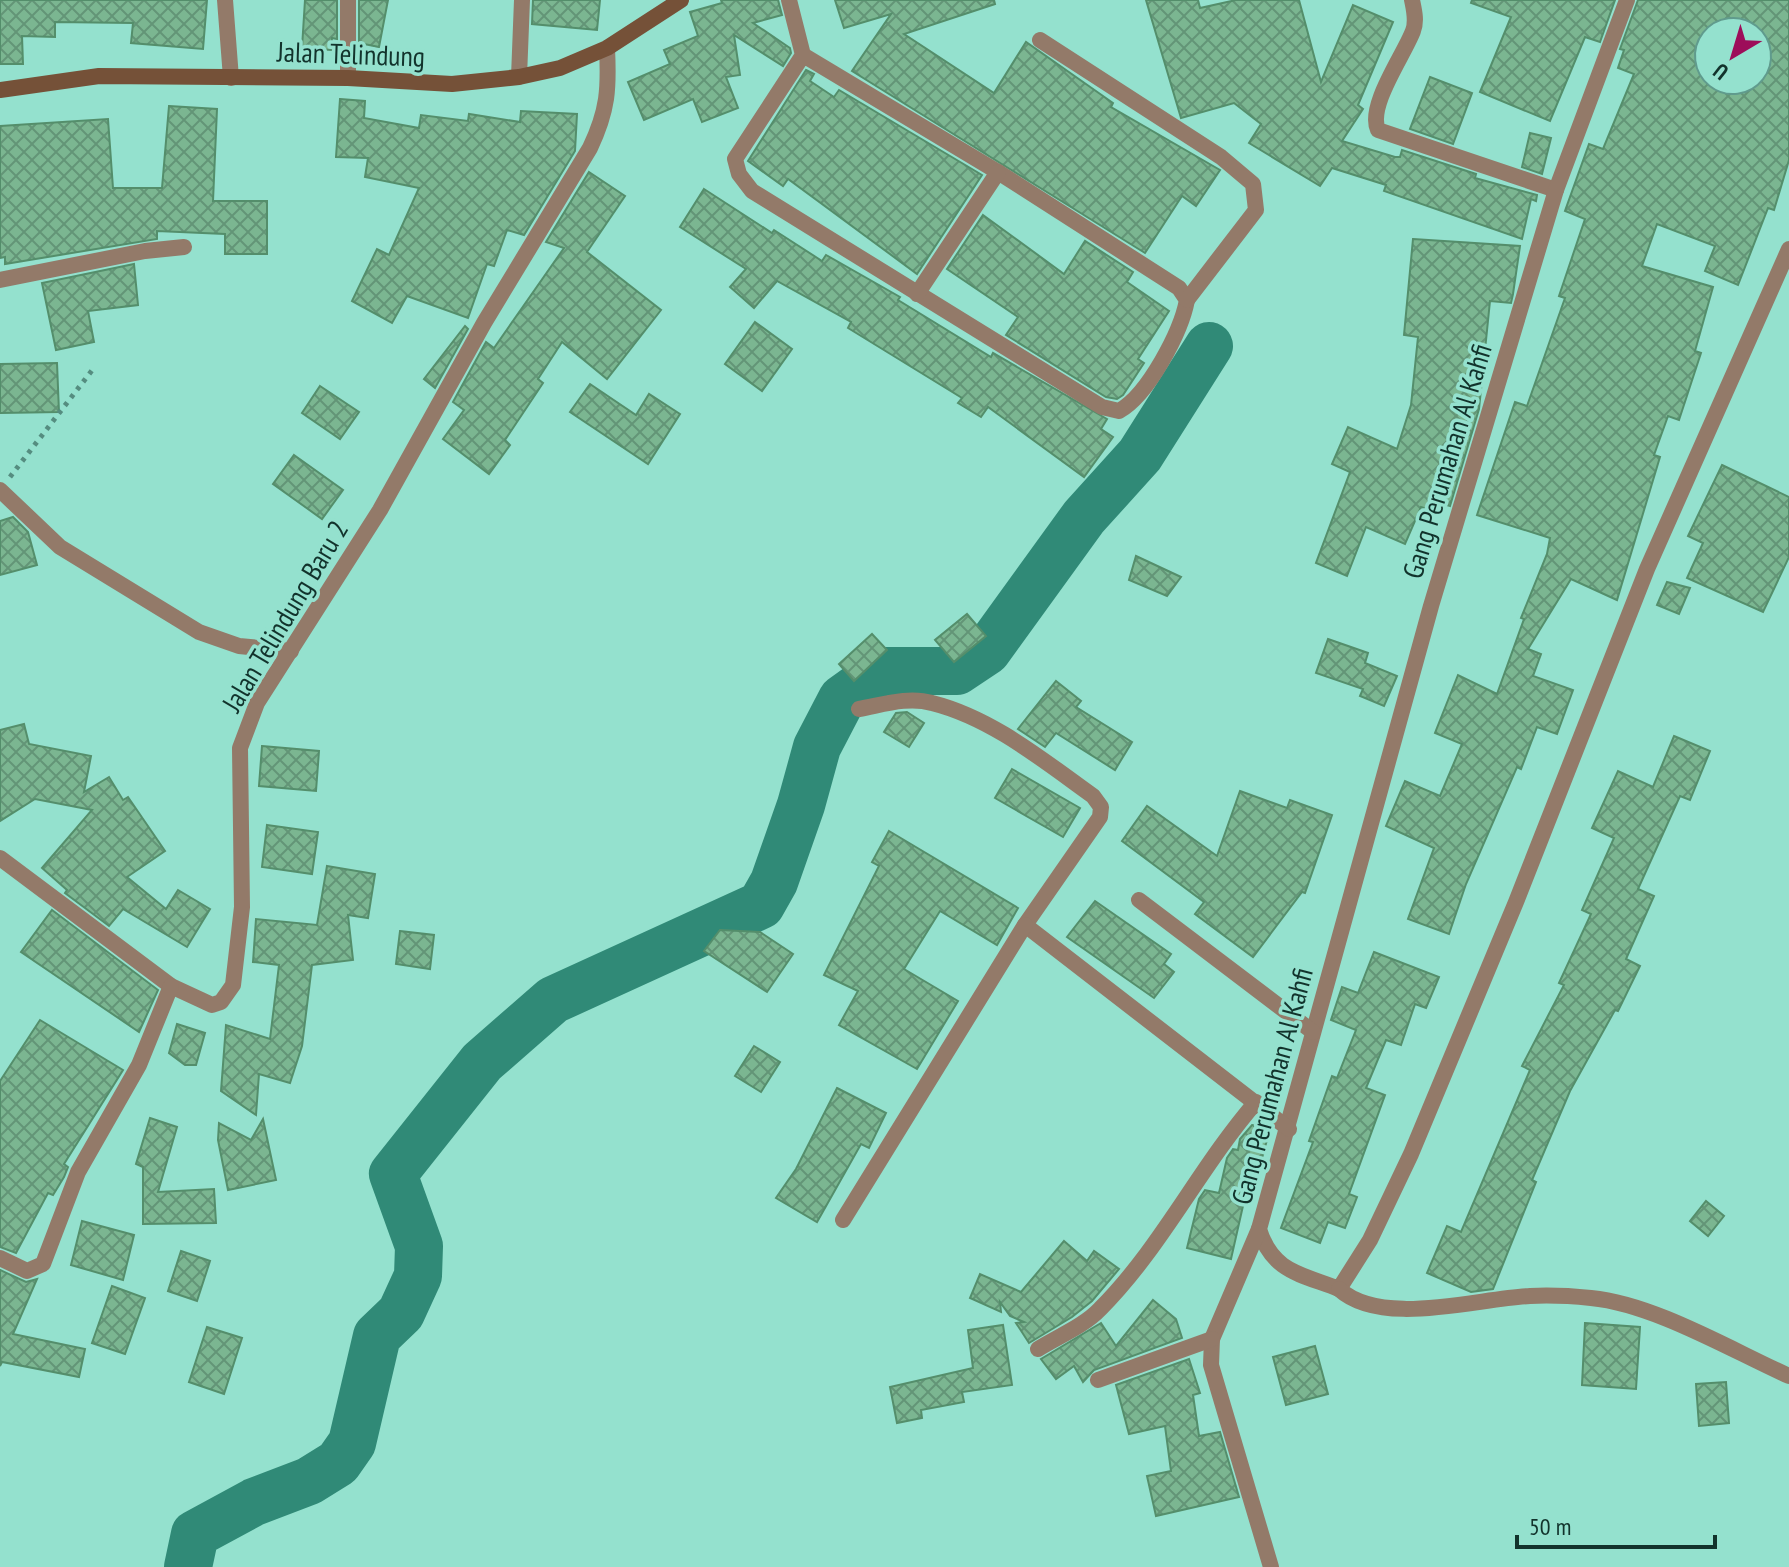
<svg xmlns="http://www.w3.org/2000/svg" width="1789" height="1567" font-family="'PT Sans Narrow',sans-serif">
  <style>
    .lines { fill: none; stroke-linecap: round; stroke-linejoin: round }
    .river { stroke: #308a77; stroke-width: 48 }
    .building { fill: url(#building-cross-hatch); stroke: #548e6b; stroke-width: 2; fill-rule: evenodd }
    .path { stroke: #558d80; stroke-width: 5; stroke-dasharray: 4 6; stroke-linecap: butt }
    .minor { stroke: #937a69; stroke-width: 16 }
    .secondary { stroke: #755138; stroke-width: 16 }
    .labels { text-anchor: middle; stroke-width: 7; stroke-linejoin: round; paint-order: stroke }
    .street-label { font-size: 28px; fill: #12332c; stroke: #94e1ce }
  </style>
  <defs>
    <pattern id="building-cross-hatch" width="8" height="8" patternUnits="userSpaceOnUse" patternTransform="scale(2)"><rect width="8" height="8" fill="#7bb691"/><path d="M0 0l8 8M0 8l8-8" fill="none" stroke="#639577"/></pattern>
  </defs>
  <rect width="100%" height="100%" fill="#94e1ce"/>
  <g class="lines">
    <polyline class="river" points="188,1567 195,1534 254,1502 309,1481 338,1463 352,1443 377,1336 401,1313 418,1276 419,1246 393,1174 482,1062 553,1000 761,905 774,882 801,805 817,747 842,699 881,671 957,671 987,651 1084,517 1140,455 1209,346"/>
  </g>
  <g class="building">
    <polygon points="0,0 207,0 203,49 131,43 133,23 55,22 55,37 22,36 23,64 0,64"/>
    <polygon points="305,0 337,0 337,39 332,38 331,50 302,48"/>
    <polygon points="359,0 388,0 379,47 359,43"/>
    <polygon points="533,0 600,0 597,30 532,24"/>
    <polygon points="721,0 778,0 782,15 753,23 790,48 791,53 783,66 734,35 740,75 726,77 738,108 702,122 693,99 644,120 628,82 670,64 664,50 698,36 690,12 722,3"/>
    <polygon points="835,0 994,0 995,4 904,34 994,93 1026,42 1113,103 1111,107 1220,170 1196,206 1182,196 1145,253 852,71 891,14 844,28"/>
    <polygon points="1146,0 1198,0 1200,8 1236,0 1299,0 1321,82 1353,5 1393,22 1358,105 1363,109 1342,141 1395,157 1400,157 1402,150 1476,174 1475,178 1537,195 1536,201 1531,199 1522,239 1384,191 1386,185 1332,168 1320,186 1249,143 1261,124 1234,103 1181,118"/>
    <polygon points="1472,0 1615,0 1600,42 1585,37 1550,121 1480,92 1511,17 1471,3"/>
    <path d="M1638 0H1789V160L1774 210 1768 208 1738 285 1705 271 1715 246 1657 224 1642 266 1713 287 1695 351 1701 353 1679 420 1668 416 1654 455 1660 457 1617 600 1571 579 1528 649 1541 654 1533 676 1573 690 1557 734 1537 727 1521 769 1517 767 1466 884 1449 934 1408 919 1434 848 1386 826 1405 781 1440 796 1462 744 1435 733 1458 675 1497 694 1524 619 1521 618 1547 554 1550 538 1477 515 1515 402 1527 406 1565 298 1559 296 1585 219 1565 211 1589 144 1603 149 1634 74 1618 68 1624 50 1620 49ZM1709 32H1757V80H1709Z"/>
    <polygon points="806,70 814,74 810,81 834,97 839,90 982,175 917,274 788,179 783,186 748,161"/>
    <polygon points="1430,77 1472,93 1453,144 1410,129"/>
    <polygon points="340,99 365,101 364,118 419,128 421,115 468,121 469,114 520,122 521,111 577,114 575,151 524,235 507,230 494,266 487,264 468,318 407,296 392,323 352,301 377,249 389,255 419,188 365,177 368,158 336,157"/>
    <polygon points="169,106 217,109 213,201 267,201 267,254 225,254 225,234 157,231 157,239 5,264 5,257 0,258 0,126 108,119 113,188 162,188"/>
    <polygon points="1530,133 1551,138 1542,174 1522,167"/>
    <polygon points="589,172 625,196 587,252 661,310 607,379 562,342 538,379 543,383 505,440 510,445 489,474 443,439 464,410 453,402 486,342 494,348 564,248 546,242"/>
    <polygon points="704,189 772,233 774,230 822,261 826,255 900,297 898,300 991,357 993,353 1107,419 1101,429 1113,437 1084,477 988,407 981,417 958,403 962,398 848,328 851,322 777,281 754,308 730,287 746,269 680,227"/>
    <polygon points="983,215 1064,274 1085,241 1133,272 1127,282 1169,311 1138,359 1144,363 1123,395 1117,399 1106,397 1006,335 1018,317 947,269"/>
    <polygon points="1413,239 1520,246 1513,294 1511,303 1490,301 1479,409 1450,506 1440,503 1436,512 1421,507 1405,544 1366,527 1347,576 1316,563 1350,472 1332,464 1348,427 1397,449 1411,405 1418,337 1404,335"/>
    <polygon points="134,264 138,305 88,311 94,342 56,350 42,283"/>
    <polygon points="755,322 792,349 762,391 725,364"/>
    <polygon points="465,326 468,329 435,388 424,379"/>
    <polygon points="57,363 59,412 0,413 0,364"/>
    <polygon points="590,384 636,415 649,394 680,414 648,464 570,412"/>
    <polygon points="320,386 359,412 340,439 302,413"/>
    <polygon points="294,455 343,490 322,519 273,484"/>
    <polygon points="1722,465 1789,497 1789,557 1763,612 1687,578 1703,543 1688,536"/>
    <polygon points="13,517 28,532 37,565 0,575 0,521"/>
    <polygon points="1136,556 1181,577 1167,596 1129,580"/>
    <polygon points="1667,582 1690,588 1679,614 1657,605"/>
    <polygon points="967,614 986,636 954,662 935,640"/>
    <polygon points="872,634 887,650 854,681 839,664"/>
    <polygon points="1328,639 1368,653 1365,663 1397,676 1384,706 1360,696 1363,689 1316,673"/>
    <polygon points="1056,681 1081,701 1076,707 1132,742 1115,770 1056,733 1045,747 1018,729"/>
    <polygon points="907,712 924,723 909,747 884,732 896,713"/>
    <polygon points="24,724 29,744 91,756 84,792 109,777 123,800 128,797 165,851 127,877 166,909 178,890 210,909 187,947 123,909 109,926 65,893 67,890 42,868 92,810 35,799 0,821 0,730"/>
    <polygon points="1674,736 1710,751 1690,800 1680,796 1638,889 1654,896 1626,959 1640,966 1618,1011 1615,1010 1570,1091 1532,1180 1536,1182 1493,1289 1471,1292 1427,1273 1447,1226 1461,1232 1530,1070 1522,1066 1564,985 1559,983 1591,914 1582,910 1614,838 1592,828 1618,771 1653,787"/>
    <polygon points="262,746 319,751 316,791 259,786"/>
    <polygon points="1012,769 1080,808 1063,837 995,798"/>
    <polygon points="1240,791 1287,808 1290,800 1332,815 1305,893 1302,892 1253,957 1195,914 1204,902 1122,841 1147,806 1217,856"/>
    <polygon points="267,825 318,832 312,874 262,867"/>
    <polygon points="889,831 1018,908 997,945 940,911 904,969 958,1001 917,1069 839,1025 858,991 824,975 879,866 872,862"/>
    <polygon points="327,866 375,874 368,918 348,915 353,960 312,965 302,1046 290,1083 259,1074 256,1115 221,1091 226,1025 270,1039 279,965 253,962 256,919 317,925"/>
    <polygon points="1095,901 1171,954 1164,964 1174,972 1154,998 1067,937"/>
    <polygon points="52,910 158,990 139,1032 21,952"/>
    <polygon points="720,930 760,932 793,954 767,992 704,951"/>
    <polygon points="400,931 434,935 430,969 396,964"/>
    <polygon points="1374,952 1439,977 1426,1008 1415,1004 1401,1045 1386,1040 1366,1088 1385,1095 1349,1194 1357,1197 1345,1228 1328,1222 1320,1243 1281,1228 1313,1142 1309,1141 1332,1076 1337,1078 1356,1030 1331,1020 1342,987 1358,993"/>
    <polygon points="40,1020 123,1070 64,1164 68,1167 64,1177 53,1195 48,1193 16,1253 0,1247 0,1081"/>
    <polygon points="177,1024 205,1033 196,1065 185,1065 169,1053"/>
    <polygon points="754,1046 780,1062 761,1092 735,1076"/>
    <polygon points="837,1088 886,1113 869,1148 861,1144 817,1222 776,1198 796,1169"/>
    <polygon points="150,1118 177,1127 158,1192 214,1189 216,1223 143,1224 143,1167 136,1164"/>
    <polygon points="263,1119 276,1180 228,1190 218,1140 219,1123 251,1140"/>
    <polygon points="1252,1125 1270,1129 1251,1198 1245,1197 1231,1259 1187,1248 1199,1199 1205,1190 1219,1193 1227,1158 1233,1149 1238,1150 1240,1139"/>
    <polygon points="1706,1201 1724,1216 1708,1236 1690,1221"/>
    <polygon points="82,1221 134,1235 123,1280 71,1265"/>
    <polygon points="1064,1241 1087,1261 1094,1251 1119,1269 1092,1301 1072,1317 1029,1343 1016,1323 1024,1322 1010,1316 1000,1302 1001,1312 970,1298 980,1274 1021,1292"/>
    <polygon points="181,1251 210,1261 197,1301 168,1291"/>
    <polygon points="0,1270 26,1282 37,1279 13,1334 85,1349 79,1377 2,1362 0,1366"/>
    <polygon points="112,1286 145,1298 125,1354 92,1343"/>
    <polygon points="1153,1300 1176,1319 1182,1338 1094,1370 1083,1382 1074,1366 1056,1379 1041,1359 1101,1323 1116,1346"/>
    <polygon points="1585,1323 1640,1327 1636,1389 1582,1385"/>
    <polygon points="1003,1325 1012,1385 962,1392 964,1402 921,1410 922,1418 897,1423 890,1387 973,1368 968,1330"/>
    <polygon points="207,1327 242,1338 224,1394 189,1382"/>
    <polygon points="1315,1346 1328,1394 1286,1405 1273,1357"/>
    <polygon points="1189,1359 1200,1393 1193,1395 1199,1436 1220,1432 1239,1497 1156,1516 1147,1476 1171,1471 1165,1426 1129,1434 1116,1385"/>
    <polygon points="1726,1382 1729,1423 1699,1426 1696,1384"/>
  </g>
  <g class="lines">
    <polyline class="path" points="10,477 93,369"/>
    <g class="minor">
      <polyline points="225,0 231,78"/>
      <path d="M789 0 803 55 998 172 1179 288 1187 300C1181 332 1148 395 1119 411L1102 407 752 191 739 174 735 159 803 55"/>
      <path d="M1412 0C1414 10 1417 21 1413 31 1404 55 1367 106 1378 130L1556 190"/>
      <path d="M1627 0 1556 190 1431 606 1259 1229C1272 1272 1301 1274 1339 1289L1370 1240 1411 1154 1516 902 1647 569 1789 249"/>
      <polyline points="1040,40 1221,157 1253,184 1256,210 1187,300"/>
      <polyline points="519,77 522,0"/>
      <polyline points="348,78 348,0"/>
      <polyline points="0,280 145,251 184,247"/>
      <polyline points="917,294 998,172"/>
      <polyline points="0,490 60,547 199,632 239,646 291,651"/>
      <path d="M859 709C882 705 908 696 932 703 992 718 1044 761 1093 796L1101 807 1100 817 1025 925 1289 1129"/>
      <path d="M0 858 171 986 212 1005 221 1002 233 985 242 907 240 748 257 703 380 510 484 323 590 148C608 110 609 89 607 48"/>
      <polyline points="1139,900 1313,1032"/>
      <polyline points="843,1220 1025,925"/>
      <polyline points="1259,1229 1212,1339 1211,1365 1271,1567"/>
      <polyline points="0,1258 27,1271 43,1264 78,1172 139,1065 171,986"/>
      <path d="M1339 1289C1382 1328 1478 1298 1530 1296 1549 1295 1571 1296 1591 1298 1654 1304 1731 1350 1789 1376"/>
      <path d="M1038 1349C1057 1337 1084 1326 1100 1309 1161 1248 1199 1168 1256 1102"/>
      <polyline points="1098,1380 1212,1339"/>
    </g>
    <polyline class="secondary" points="0,90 99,76 348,78 452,84 519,77 560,68 607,48 681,0"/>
  </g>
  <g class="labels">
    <g class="street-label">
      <text transform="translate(351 54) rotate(2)" y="10">Jalan Telindung</text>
      <text transform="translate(1447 461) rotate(-73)" y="10">Gang Perumahan Al Kahfi</text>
      <text transform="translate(285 616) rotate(-59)" y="10">Jalan Telindung Baru 2</text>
      <text transform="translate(1272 1086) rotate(-75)" y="10">Gang Perumahan Al Kahfi</text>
    </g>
  </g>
  <g transform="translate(1733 56) rotate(218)"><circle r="38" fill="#94e1ce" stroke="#609b8d" stroke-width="2"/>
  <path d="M0-6L14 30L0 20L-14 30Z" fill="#9d0d5a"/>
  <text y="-12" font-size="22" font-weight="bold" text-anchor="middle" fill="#12332c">U</text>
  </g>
  <path d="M1517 1535v12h198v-12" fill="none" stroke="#12332c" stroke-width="4"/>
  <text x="1529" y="1535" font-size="24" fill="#12332c" stroke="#94e1ce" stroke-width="6" paint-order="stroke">50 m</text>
</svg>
